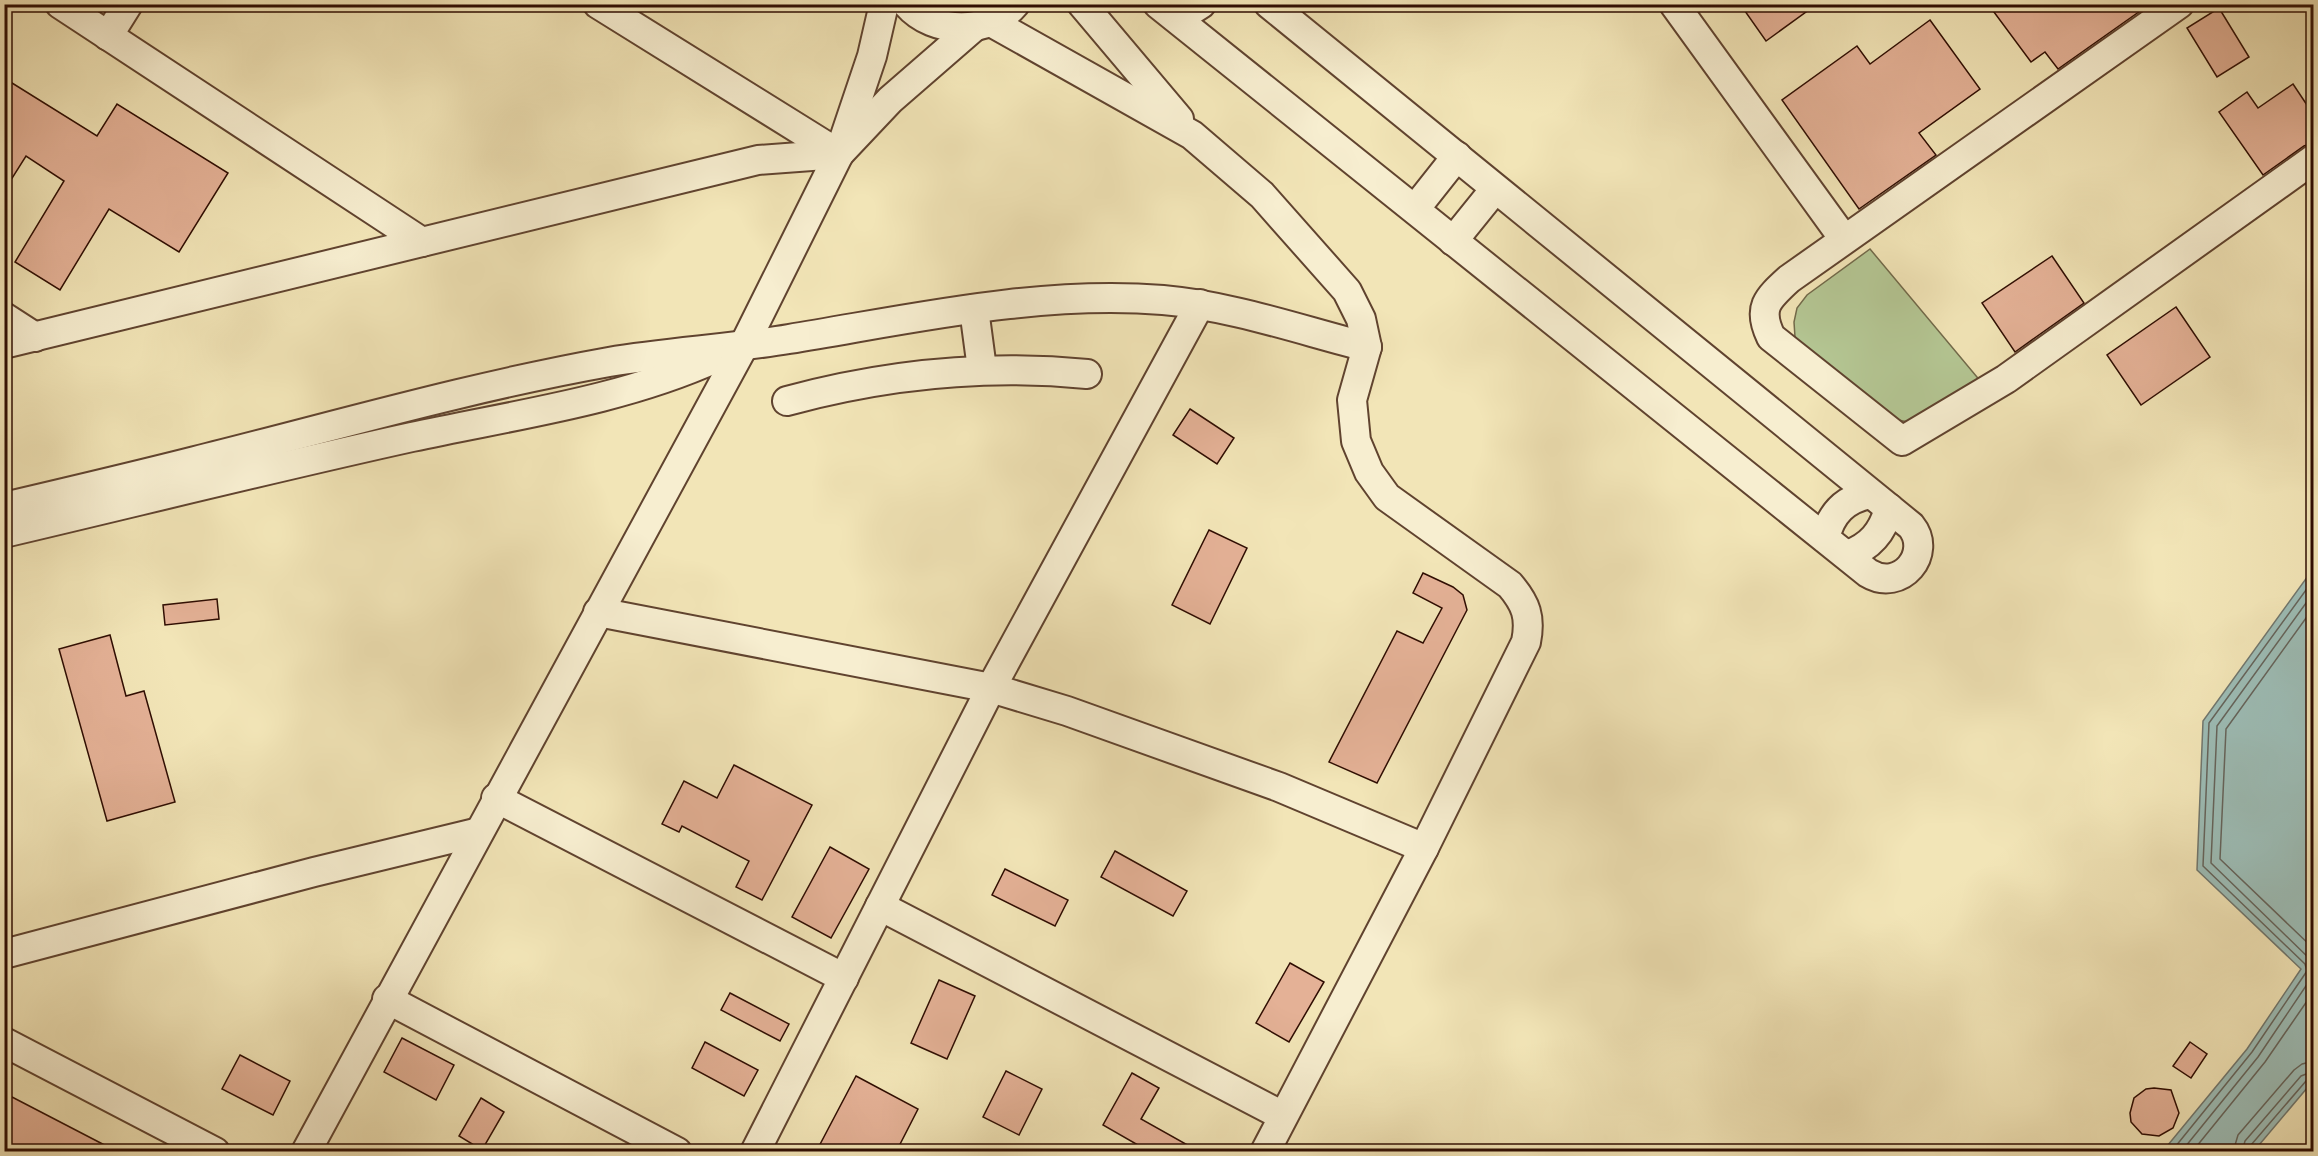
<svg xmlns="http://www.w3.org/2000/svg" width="2318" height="1156" font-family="'IM FELL English',serif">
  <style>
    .green { fill: #b4c693; stroke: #726a4a; stroke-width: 1.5 }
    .water { fill: #9dbdb6; stroke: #71776e; stroke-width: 1.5 }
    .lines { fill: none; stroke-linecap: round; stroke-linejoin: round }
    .shore { stroke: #66655c; stroke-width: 1.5 }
    .building { fill: #e4b196; stroke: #2f0d02; stroke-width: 1.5 }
    .minor-casing { stroke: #60432f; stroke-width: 32 }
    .minor { stroke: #f7eed0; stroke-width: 28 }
  </style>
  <rect width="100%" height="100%" fill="#f2e5b7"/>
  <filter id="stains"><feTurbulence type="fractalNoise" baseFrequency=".00333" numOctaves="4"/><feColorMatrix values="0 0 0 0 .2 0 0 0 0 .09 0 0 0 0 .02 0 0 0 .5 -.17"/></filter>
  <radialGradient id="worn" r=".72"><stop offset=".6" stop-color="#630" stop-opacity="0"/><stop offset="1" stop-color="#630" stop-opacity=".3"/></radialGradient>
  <polygon class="green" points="1870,249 1987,389 1919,424 1898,420 1880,411 1819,364 1795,337 1794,322 1797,308 1807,295"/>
  <polygon class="water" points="2313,569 2313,1081 2254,1151 2163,1151 2247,1049 2301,969 2197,870 2203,721"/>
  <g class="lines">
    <g class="shore">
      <polyline points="2314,592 2217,726 2211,863 2314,963"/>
      <polyline points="2314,607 2226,729 2220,859 2314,949"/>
      <polyline points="2171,1152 2252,1052 2307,971 2305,964 2203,866 2209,723 2314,579"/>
      <polyline points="2181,1152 2258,1057 2314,974"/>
      <polyline points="2192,1152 2265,1062 2314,991"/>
      <polyline points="2233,1152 2238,1135 2294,1070 2302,1064 2314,1061"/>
      <polyline points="2242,1152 2245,1141 2301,1076 2314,1071"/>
      <polyline points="2250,1152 2251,1145 2306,1081 2314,1078"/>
    </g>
  </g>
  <g class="building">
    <polygon points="1740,4 1817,4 1766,41"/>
    <polygon points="1988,4 2150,4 2058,69 2045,52 2031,62"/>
    <polygon points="2219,8 2249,57 2217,77 2187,28"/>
    <polygon points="1930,20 1980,89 1919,133 1936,155 1859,209 1782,100 1857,46 1870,64"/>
    <polygon points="4,78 97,136 117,104 228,173 179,252 109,209 60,290 15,262 64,181 26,156 4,191"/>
    <polygon points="2293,84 2313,114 2313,143 2304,146 2263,175 2219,112 2247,92 2258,108"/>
    <polygon points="2052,256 2084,303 2015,352 1982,303"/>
    <polygon points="2176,307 2210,357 2141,405 2107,355"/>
    <polygon points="1190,409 1234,438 1217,464 1173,435"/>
    <polygon points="1209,530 1247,548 1210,624 1172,605"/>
    <polygon points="1423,573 1453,587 1463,595 1467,610 1377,783 1329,762 1397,631 1423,643 1442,608 1413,593"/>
    <polygon points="217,599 219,619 165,625 163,605"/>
    <polygon points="110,635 126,696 144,691 175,802 107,821 59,649"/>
    <polygon points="734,765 812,805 762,900 736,887 749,861 682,826 679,832 662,824 684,781 717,798"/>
    <polygon points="830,847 869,869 831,938 792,917"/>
    <polygon points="1115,851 1187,891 1173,916 1101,877"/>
    <polygon points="1005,869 1068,900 1055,926 992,895"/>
    <polygon points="1290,963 1324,982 1289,1042 1256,1023"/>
    <polygon points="939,980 975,996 947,1059 911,1043"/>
    <polygon points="730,993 789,1024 780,1041 721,1010"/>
    <polygon points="402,1038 454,1065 436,1100 384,1072"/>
    <polygon points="705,1042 758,1070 744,1096 692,1068"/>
    <polygon points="2190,1042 2207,1054 2191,1078 2173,1066"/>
    <polygon points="240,1055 290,1081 273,1115 222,1089"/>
    <polygon points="1006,1071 1042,1089 1019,1135 983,1117"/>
    <polygon points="1132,1073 1159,1088 1141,1119 1200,1152 1150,1152 1103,1125"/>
    <polygon points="856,1076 918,1109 896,1152 816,1152"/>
    <polygon points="2154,1088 2171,1090 2179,1113 2173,1128 2159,1136 2142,1134 2131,1122 2130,1113 2134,1098 2146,1089"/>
    <polygon points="12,1097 118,1152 4,1152 4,1112"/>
    <polygon points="481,1098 504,1112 482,1150 459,1136"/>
  </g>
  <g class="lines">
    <g class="minor-casing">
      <g id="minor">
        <polyline points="60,4 422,242"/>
        <polyline points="598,4 839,154"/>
        <path d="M907 4C934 35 989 35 1015 4"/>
        <polyline points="1082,4 1179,119"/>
        <path d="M1158 4 1868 573C1901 593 1933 553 1911 526L1269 4"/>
        <polyline points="1674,4 1844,239"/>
        <path d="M2179 4 1789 279C1767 299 1757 308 1771 337L1902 441 2006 379 2314 159"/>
        <polyline points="1175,17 1187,13 1201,4"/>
        <path d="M991 22 1192 135 1262 195 1347 291 1361 319 1367 347 1352 400 1356 441 1369 472 1387 497 1510 585C1526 604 1531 617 1526 642L1424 848 1265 1152"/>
        <polyline points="108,36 128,4"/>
        <polyline points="1415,209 1457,156"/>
        <polyline points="1453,241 1495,189"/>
        <polyline points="974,309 982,369"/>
        <polyline points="4,317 35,337"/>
        <polyline points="4,344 758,160 839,154 890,100 974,27"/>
        <path d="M787 401C887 374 984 364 1087 374"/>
        <path d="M4 507C68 492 132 477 195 461 332 427 469 387 609 362 669 352 729 349 789 339 912 319 1038 290 1163 300 1232 306 1300 330 1367 347"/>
        <path d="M4 533C140 501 276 467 412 437 513 415 621 401 716 358"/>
        <path d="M1825 538C1831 513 1845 499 1870 494"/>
        <path d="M1847 555C1870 547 1883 532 1889 508"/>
        <polyline points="598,612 991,688 1067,711 1279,787 1424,848"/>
        <polyline points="496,798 844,978"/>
        <polyline points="880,906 1283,1116"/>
        <polyline points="4,954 314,872 479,832"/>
        <polyline points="387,999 677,1152"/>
        <polyline points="4,1042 215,1152"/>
        <polyline points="306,1152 743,347 839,154 872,56 884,4"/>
        <polyline points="755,1152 991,688 1200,304"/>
      </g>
    </g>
    <use href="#minor" class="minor"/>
  </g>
  <rect width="2318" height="1156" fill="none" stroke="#f2e5b7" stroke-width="24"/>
  <rect x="6" y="6" width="2306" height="1144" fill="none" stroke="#2f0d02" stroke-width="3"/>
  <rect x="12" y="12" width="2294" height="1132" fill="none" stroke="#2f0d02" stroke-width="1.5"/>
  <rect width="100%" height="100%" filter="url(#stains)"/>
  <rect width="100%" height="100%" fill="url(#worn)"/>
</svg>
